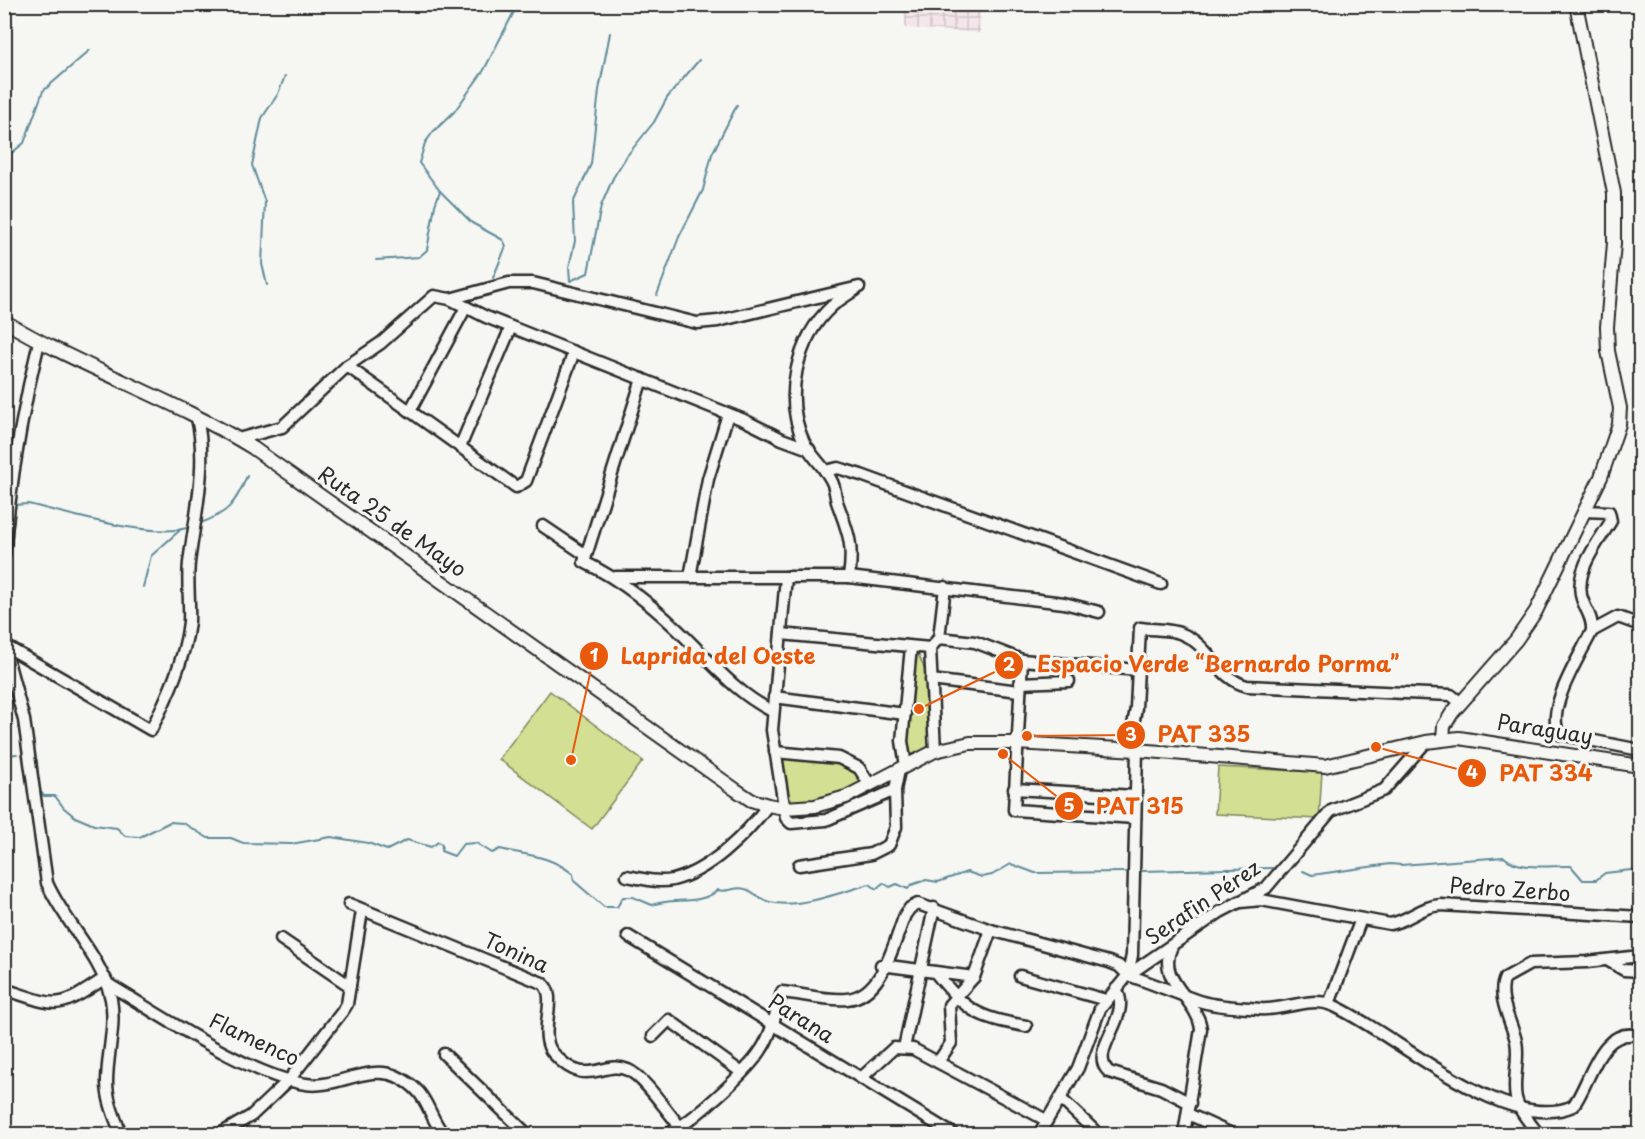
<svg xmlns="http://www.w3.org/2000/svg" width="1645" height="1139" font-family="'Playpen Sans',sans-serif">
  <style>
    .industrial { fill: url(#industrial-grid) }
    .park { fill: #d3df92; stroke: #7f855e; stroke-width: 1.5 }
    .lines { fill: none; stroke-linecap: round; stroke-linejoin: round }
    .stream { stroke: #5f8b99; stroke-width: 2 }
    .minor-casing { stroke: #2b2b2b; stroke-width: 15 }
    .major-casing { stroke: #2b2b2b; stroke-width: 16 }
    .minor { stroke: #f6f6f2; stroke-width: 10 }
    .major { stroke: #f6f6f2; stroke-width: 12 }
    .labels { text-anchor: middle; stroke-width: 6; stroke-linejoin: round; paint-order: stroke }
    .street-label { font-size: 21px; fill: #2b2b2b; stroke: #f6f6f2 }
    .leader { fill: none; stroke: #e8590c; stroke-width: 2 }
    .callout-dot { fill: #e8590c; stroke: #f6f6f2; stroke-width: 2 }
    .mark-label { font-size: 18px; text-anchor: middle; font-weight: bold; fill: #fff }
    .callout-label { font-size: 22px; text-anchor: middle; font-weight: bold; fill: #e8590c; stroke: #f6f6f2; stroke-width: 6; stroke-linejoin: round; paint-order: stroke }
  </style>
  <defs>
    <pattern id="industrial-grid" width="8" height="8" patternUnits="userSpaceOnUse" patternTransform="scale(1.5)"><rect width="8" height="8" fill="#f4e5ea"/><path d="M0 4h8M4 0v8" fill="none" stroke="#d1c5c9"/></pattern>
  </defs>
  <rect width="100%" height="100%" fill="#f6f6f2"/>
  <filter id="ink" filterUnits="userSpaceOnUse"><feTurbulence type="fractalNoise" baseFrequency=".0167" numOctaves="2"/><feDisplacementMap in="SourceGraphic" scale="12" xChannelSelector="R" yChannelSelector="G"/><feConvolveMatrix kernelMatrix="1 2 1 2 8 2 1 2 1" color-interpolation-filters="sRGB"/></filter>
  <g filter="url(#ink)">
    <polygon class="industrial" points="905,5 980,5 980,33 905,28"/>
    <g class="park">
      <polygon points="918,653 928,678 932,746 909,761 905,740 914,661"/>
      <polygon points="550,691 643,761 592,829 499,759"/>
      <path d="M776 757C811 759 839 753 864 781L831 798 787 804Z"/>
      <polygon points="1218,767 1322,772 1319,819 1215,814"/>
    </g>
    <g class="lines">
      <g class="stream">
        <polyline points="610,33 599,90 591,164 573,203 575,241 569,267 570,281 588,273 601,206 613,178 626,157 654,122 667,98 699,60"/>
        <polyline points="4,159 24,143 43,91 90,50"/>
        <polyline points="440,191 472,223 503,240 506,246 493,278"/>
        <polyline points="376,260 419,257 427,250 435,205 440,191 419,163 425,143 433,132 454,112 484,70 518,4"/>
        <polyline points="267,285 262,264 265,202 252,165 262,118 278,94 285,76"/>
        <polyline points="657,295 679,237 703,190 712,154 737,105"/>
        <path d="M13 505 28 504C68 513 153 540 190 527"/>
        <path d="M198 524C227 514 235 505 247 476"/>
        <polyline points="143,587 151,556 180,530"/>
        <polyline points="4,755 17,754"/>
        <path d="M37 760 39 790 44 796H55L64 808 75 817 94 825 117 828 125 836 140 837 170 822 183 823 208 838H231L243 843 291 844 331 837 368 843 387 850 407 840 431 847 438 842 442 845 441 851 454 856 463 844 476 843 492 853 500 849C530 856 549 855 573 874L574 881 604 907H617L623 897H633L652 905C673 897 700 906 718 890 728 893 735 886 745 889 754 891 760 900 770 902 799 909 842 892 870 884L876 889 883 883 890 887 897 884 908 889 911 885 926 880 938 882 967 872 982 877 992 875 1011 864 1035 873 1125 872"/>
        <polyline points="1142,871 1273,868"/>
        <path d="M1303 871 1312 875 1390 864 1401 865 1504 857C1519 871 1551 865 1571 866L1583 880H1596L1605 873 1640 869"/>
      </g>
      <g class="minor-casing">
        <g id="minor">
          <polyline points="450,299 509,283 533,283 697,323 718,321 859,287"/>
          <polyline points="347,366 516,487 526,481 574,352"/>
          <path d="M642 379 584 562C626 582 662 613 694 646 719 671 740 695 772 711"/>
          <polyline points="410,411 466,307"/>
          <polyline points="238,439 282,427 347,366 381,343 434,296 450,299 486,317 744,420 782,439 809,449"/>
          <polyline points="460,447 511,327"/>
          <polyline points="825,471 838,468 861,475 1161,584"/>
          <path d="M1584 511 1609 512 1611 521C1598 543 1576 568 1581 595 1584 609 1593 616 1592 631 1580 656 1545 709 1559 734L1640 750"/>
          <polyline points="543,526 586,555"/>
          <path d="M4 555C10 484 22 411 39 342"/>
          <polyline points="616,577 849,577 1064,603 1099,612"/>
          <polyline points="690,577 708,479 728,414"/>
          <polyline points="786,577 772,730 786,818 791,823 826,820 895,790"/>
          <path d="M849 577C854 544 848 532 837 502 835 495 835 486 831 480 824 466 811 456 804 442 783 398 796 339 832 306 839 300 847 295 855 290"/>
          <polyline points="1592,631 1618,617 1640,625"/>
          <polyline points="781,634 930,648 939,638 975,642 1022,660 1138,670"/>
          <polyline points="939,638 945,587"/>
          <path d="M4 645 151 730C168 696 185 659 189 622 190 602 187 582 189 563 195 515 208 465 197 418"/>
          <path d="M4 646 24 720 47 883C65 924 101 955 111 999 116 1027 107 1054 107 1082 107 1100 115 1118 121 1134"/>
          <polyline points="930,648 935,751"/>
          <polyline points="1022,660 1014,810 1135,818"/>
          <polyline points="931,680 1019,691"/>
          <polyline points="1020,683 1069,681"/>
          <polyline points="774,697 905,714"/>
          <path d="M1129 749 1136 708 1140 628C1153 630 1171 629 1182 634 1210 645 1218 679 1247 686L1451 695 1461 703"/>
          <polyline points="775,752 839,758 859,768 870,785"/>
          <polyline points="906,766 902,741 911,647"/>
          <polyline points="1014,789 1135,796"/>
          <polyline points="799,865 871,854 889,845 896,827 895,790 899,770"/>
          <path d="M627 876C642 879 658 883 673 880 709 871 747 834 768 805"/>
          <path d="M1241 902 1261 900 1390 924C1409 921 1421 906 1441 905L1640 917"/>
          <path d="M349 904 542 983C560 996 536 1034 553 1053 587 1091 602 1059 628 1070 644 1076 673 1120 686 1134"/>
          <polyline points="628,936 953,1134"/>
          <polyline points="281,939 350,986"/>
          <path d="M1172 946C1155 981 1197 997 1201 1029L1184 1134"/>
          <polyline points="1607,960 1624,970 1640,971"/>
          <polyline points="881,965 974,977"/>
          <path d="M935 972C967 1011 975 1017 1026 1026"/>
          <polyline points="1128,975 1220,912 1266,888 1331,811 1384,790 1426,742"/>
          <polyline points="1020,976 1106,1000"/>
          <path d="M105 978 108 984C159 1014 249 1076 306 1084 335 1089 368 1064 396 1076 429 1091 425 1110 443 1134"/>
          <path d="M4 989C59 1007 56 1011 105 978"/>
          <path d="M1116 989C1134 1017 1086 1051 1109 1072L1161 1088 1190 1103"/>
          <polyline points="1329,1004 1361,919"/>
          <polyline points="653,1036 669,1020 741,1072"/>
          <polyline points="904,1048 934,908"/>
          <polyline points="444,1054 527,1134"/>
          <polyline points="938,1062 951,1043 949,1005 974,977 991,930"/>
          <polyline points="861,1078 894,1048 913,1049 1046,1120"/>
          <polyline points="1061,1099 1098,1134"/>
          <polyline points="1188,1114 1232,1134"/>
          <polyline points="220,1134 251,1116 289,1080 342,1012 347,1004 362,911"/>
          <path d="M667 1134C689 1125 748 1071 761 1050 772 1034 776 1011 782 992 803 994 827 1001 847 999 883 996 894 942 905 915L910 908 918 904 991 930 1109 962 1119 966 1128 975C1151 983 1173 992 1196 1000 1215 1007 1240 1007 1260 1009 1283 1011 1310 996 1332 1005 1394 1032 1505 1136 1573 1106 1591 1083 1599 1025 1640 1036"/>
          <polyline points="1039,1134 1078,1068 1100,1009 1128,975 1132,955 1137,750"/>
          <path d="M1538 1134C1530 1122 1519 1112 1516 1098 1512 1080 1520 1060 1516 1041 1512 1023 1496 996 1505 978L1530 964 1587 962 1640 956"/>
        </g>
      </g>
      <g class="major-casing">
        <g id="major">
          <path d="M4 321C84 369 174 399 253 448L736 790 751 800 768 805 784 808 815 806 846 797 935 751 970 743H1016L1137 750 1325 766 1426 742 1459 738 1640 766"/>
          <polyline points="1443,739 1444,726 1452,713 1516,640 1536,611 1601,477 1619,424 1620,408 1608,351 1607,327 1614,243 1614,193 1576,4"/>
        </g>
      </g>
      <use href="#minor" class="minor"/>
      <use href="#major" class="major"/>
    </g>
  </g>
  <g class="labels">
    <g class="street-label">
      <text transform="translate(392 522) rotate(35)" y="7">Ruta 25 de Mayo</text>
      <text transform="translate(1545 730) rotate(9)" y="7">Paraguay</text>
      <text transform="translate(1510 890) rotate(4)" y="7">Pedro Zerbo</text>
      <text transform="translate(1203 903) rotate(-34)" y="7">Serafin Pérez</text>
      <text transform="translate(516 953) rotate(24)" y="7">Tonina</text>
      <text transform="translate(801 1019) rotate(32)" y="7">Parana</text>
      <text transform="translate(254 1040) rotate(25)" y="7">Flamenco</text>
    </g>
  </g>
  <path class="leader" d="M571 760L594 656M919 709L1009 665M1027 736L1131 735M1376 747L1472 773M1003 754L1069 806"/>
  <g class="callout-dot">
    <circle cx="571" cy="760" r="6"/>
    <circle cx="919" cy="709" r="6"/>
    <circle cx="1027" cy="736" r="6"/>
    <circle cx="1376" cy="747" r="6"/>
    <circle cx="1003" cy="754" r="6"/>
    <circle cx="594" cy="656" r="15"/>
    <circle cx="1009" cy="665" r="15"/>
    <circle cx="1131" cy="735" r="15"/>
    <circle cx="1472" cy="773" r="15"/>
    <circle cx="1069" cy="806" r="15"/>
  </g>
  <g class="mark-label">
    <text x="594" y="662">1</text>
    <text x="1009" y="671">2</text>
    <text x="1131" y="741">3</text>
    <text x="1472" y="779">4</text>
    <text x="1069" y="812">5</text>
  </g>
  <g class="callout-label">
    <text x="718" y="664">Laprida del Oeste</text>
    <text x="1218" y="672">Espacio Verde “Bernardo Porma”</text>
    <text x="1204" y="742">PAT 335</text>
    <text x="1546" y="781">PAT 334</text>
    <text x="1140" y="814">PAT 315</text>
  </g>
  <rect width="1645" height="1139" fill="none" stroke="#f6f6f2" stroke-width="24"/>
  <rect x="12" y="12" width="1621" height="1115" fill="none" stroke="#2b2b2b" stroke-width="2" filter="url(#ink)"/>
</svg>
